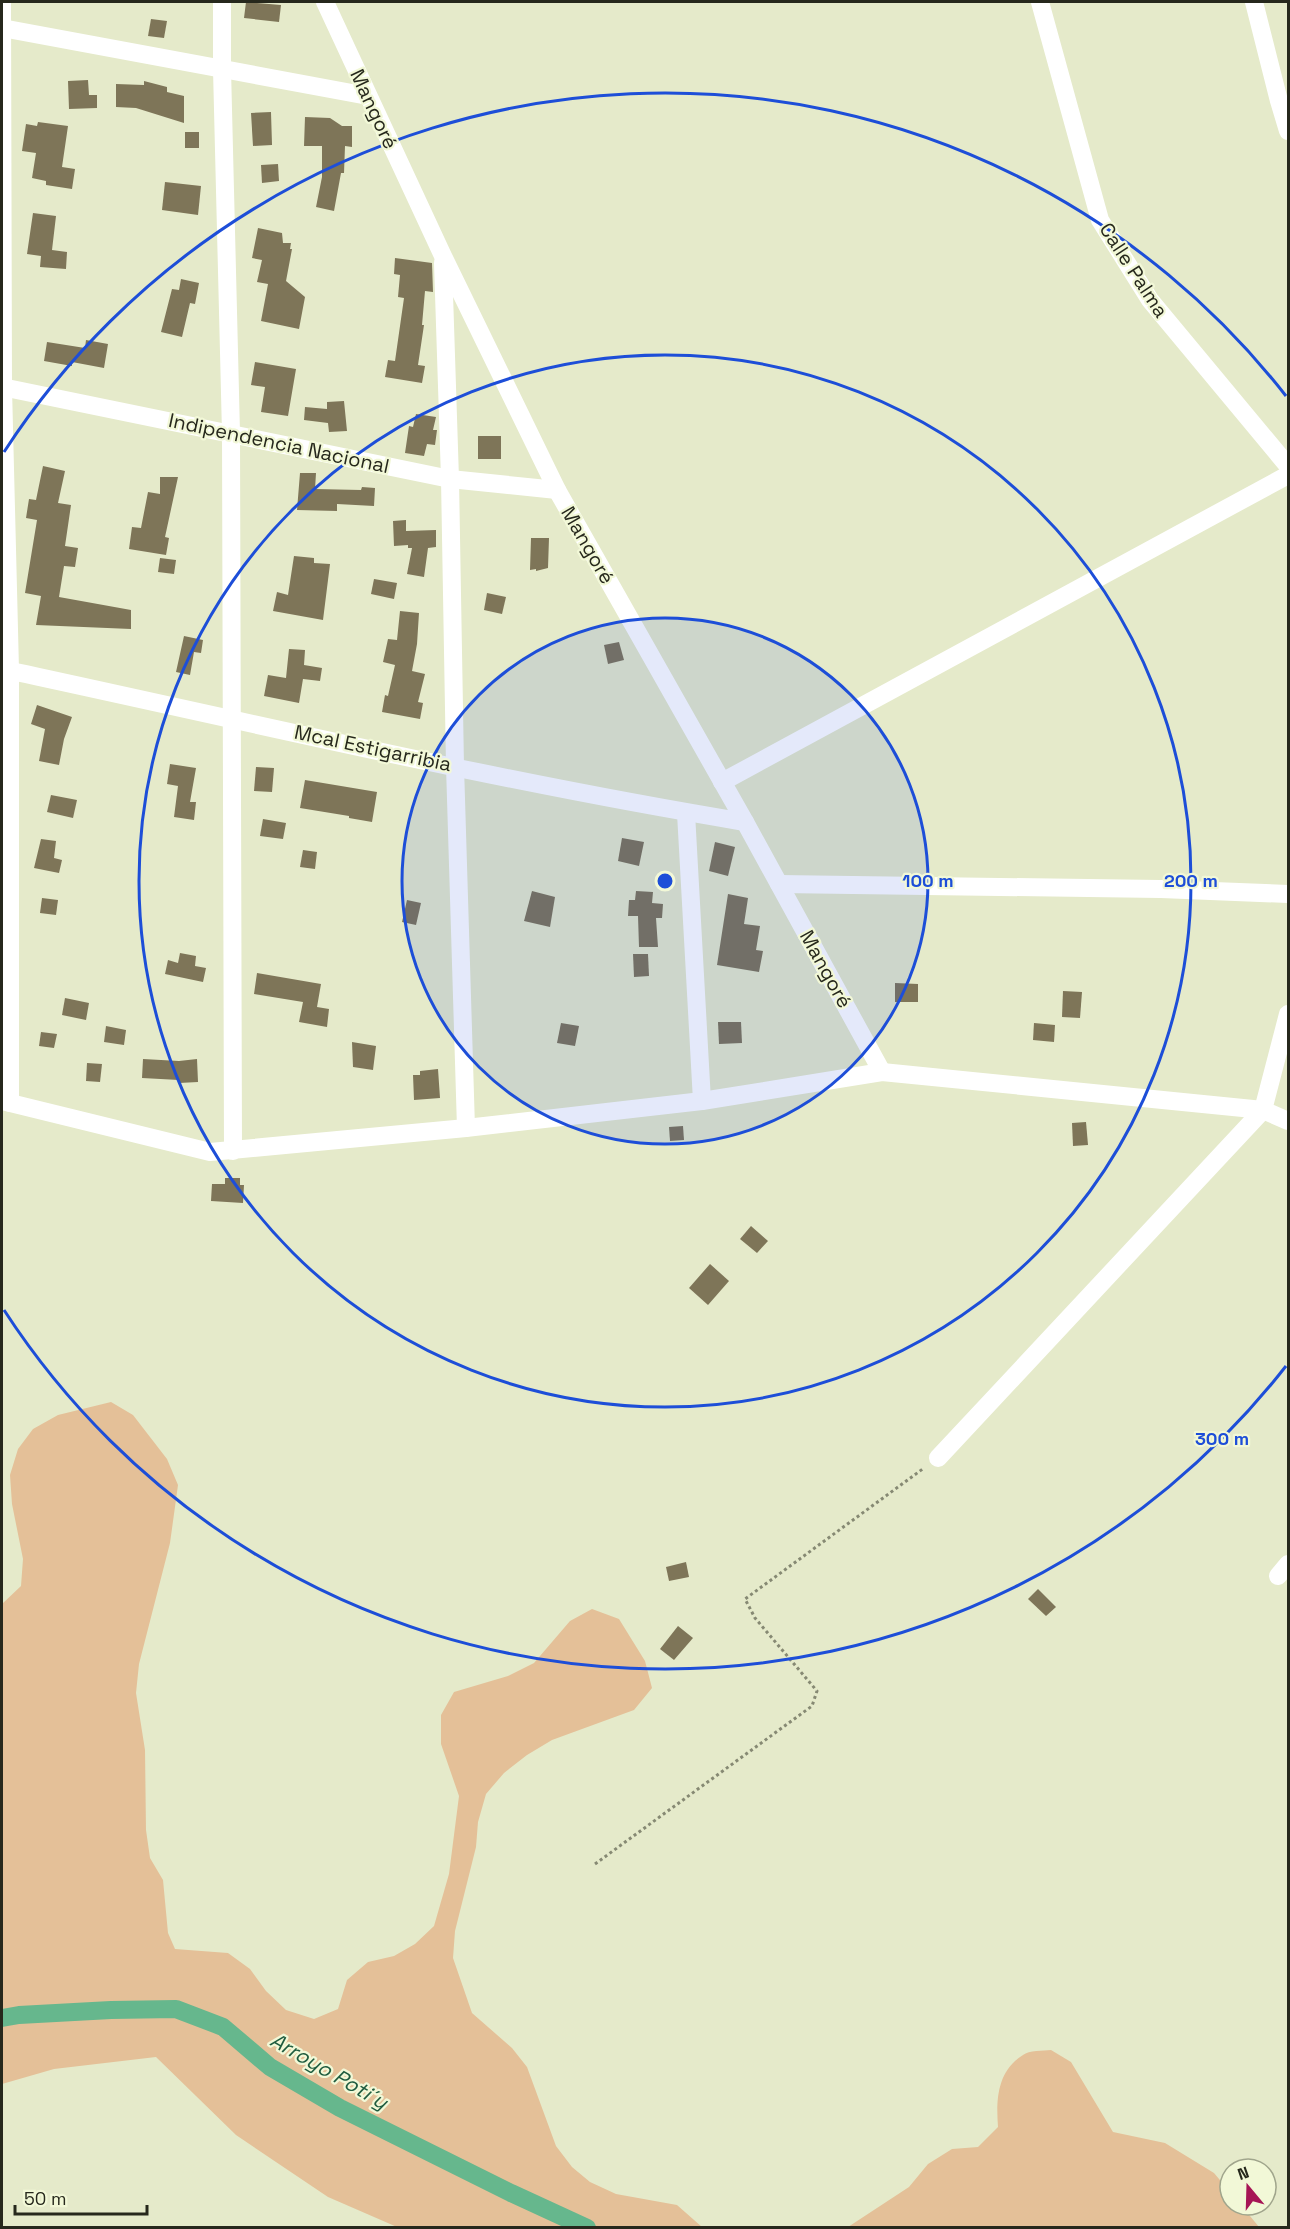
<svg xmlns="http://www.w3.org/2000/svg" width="1290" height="2229" font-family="'Space Grotesk',sans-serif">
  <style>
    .green { fill: #e4c098 }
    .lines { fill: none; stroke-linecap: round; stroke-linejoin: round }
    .canal { stroke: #66b78d; stroke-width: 18 }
    .building { fill: #7e7558 }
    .path { stroke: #868973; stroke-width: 3; stroke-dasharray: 3 3; stroke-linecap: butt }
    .minor { stroke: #fff; stroke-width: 18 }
    .ring { fill: none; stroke: #1d4ed8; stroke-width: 3 }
    .labels { text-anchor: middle; stroke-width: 4.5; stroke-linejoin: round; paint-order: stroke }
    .street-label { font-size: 20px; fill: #26281c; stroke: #f2f8d7 }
    .water-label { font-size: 21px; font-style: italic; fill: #1f5c3f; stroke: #f2f8d7 }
    .centre { fill: #1d4ed8; stroke: #f2f8d7; stroke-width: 3 }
    .ring-label { font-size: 18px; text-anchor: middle; font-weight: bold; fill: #1d4ed8; stroke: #f2f8d7; stroke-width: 4.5; stroke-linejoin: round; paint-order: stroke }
  </style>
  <rect width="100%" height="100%" fill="#e5eaca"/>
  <g class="green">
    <polygon points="111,1402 133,1415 167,1459 178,1485 170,1543 139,1664 136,1693 145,1750 146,1830 150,1858 163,1880 168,1933 175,1949 228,1953 250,1969 266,1991 286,2010 314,2019 338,2009 347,1980 368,1962 394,1956 415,1944 434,1926 449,1874 459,1796 441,1744 441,1715 454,1692 508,1676 534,1663 570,1621 592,1609 619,1619 645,1661 652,1688 634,1710 552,1740 527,1755 504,1773 486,1794 478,1822 476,1847 455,1931 453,1958 472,2013 512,2048 527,2067 556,2146 572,2167 590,2182 616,2194 677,2205 702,2227 397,2227 328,2197 236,2135 156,2057 54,2069 2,2084 2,1604 21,1586 23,1559 12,1504 10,1475 18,1449 33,1429 58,1415"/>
    <path d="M1051 2050 1071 2062 1113 2132 1165 2143 1214 2173 1230 2192V2205H1241L1259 2227H848L909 2187 928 2164 952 2149 978 2147 998 2127C996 2100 997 2071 1023 2055 1029 2050 1043 2051 1051 2050Z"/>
  </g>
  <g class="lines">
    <polyline class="canal" points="2,2018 19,2015 111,2010 176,2009 223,2027 270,2067 340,2108 511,2193 587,2228"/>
  </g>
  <g class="building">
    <polygon points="246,2 281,5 279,22 244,18"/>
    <polygon points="151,19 167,21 164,38 148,36"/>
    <polygon points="88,80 89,95 97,95 97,108 69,109 68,81"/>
    <polygon points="144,81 167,87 167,92 184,96 184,123 136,108 116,107 116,84 144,85"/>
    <polygon points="271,112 272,145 253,146 251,113"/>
    <polygon points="305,117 330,118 342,126 352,126 352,147 345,146 344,173 341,173 334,211 316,207 322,177 322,146 304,146"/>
    <polygon points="38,122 68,126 62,167 75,169 72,189 46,185 46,181 32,178 36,153 22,151 26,124 37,126"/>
    <rect x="185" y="132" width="14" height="16"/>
    <polygon points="278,164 279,181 262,183 261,165"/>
    <polygon points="165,182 201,186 198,215 162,210"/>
    <polygon points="33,213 56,216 52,250 67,252 66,269 40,267 41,256 27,254"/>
    <polygon points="258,228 282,233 283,243 291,243 290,249 292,249 286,281 305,297 299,329 261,321 268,284 257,282 262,260 252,258"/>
    <polygon points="395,258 432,263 433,292 425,291 422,325 424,325 418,365 425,366 422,383 385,377 388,360 395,361 404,298 398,297 400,275 394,274"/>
    <polygon points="181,279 199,283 195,304 190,303 182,337 161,332 172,289 179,290"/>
    <polygon points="86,340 108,344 104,368 72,362 72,366 44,361 47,342 85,348"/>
    <polygon points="255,362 296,369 288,416 261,412 265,387 251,385"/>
    <polygon points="344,401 347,431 329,432 328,423 304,420 305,407 327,409 327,402"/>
    <polygon points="416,414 436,417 433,430 437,430 435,445 427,444 424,456 405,453 409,426 413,427"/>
    <rect x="478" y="436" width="23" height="23"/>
    <polygon points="43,466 65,471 58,503 71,505 65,546 78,548 75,567 64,566 59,597 131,610 131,629 36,625 41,596 25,593 37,520 26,518 29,499 36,500"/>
    <polygon points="300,473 316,473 315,489 361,490 362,487 375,488 374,506 337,504 337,511 297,510"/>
    <polygon points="160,477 178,477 165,537 169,538 166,555 129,549 132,527 141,528 148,492 160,494"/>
    <polygon points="406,520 406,531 436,530 436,547 428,548 424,577 407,574 412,548 408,548 408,545 394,546 393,521"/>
    <polygon points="531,538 549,538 548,568 536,571 536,569 530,570"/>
    <polygon points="294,556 314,558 314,563 330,564 323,620 273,611 277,592 288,595"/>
    <polygon points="160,558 176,560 174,574 158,572"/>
    <polygon points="374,579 397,583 394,599 371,594"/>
    <polygon points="487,593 506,597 502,614 484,610"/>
    <polygon points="400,611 419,613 417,644 412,671 425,674 418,702 423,703 420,719 382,712 385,695 388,696 395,665 383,662 388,639 397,640"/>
    <polygon points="184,636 203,640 201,653 194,652 190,675 176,672"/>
    <polygon points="619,642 624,660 608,664 604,645"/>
    <polygon points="289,649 305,650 304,665 322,668 320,681 303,679 299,703 264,696 268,675 286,678"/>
    <polygon points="37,705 72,717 64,739 59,765 39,761 45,729 31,724"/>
    <polygon points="170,764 196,768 190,802 196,802 194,820 174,817 178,786 167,784"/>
    <polygon points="256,767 274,768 272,792 254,791"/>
    <polygon points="305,780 377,792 372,822 349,818 349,816 300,808"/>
    <polygon points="51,795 77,800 73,818 47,812"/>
    <polygon points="263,819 286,823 283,839 260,836"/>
    <polygon points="622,838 644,842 639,866 618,861"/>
    <polygon points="41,839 56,841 54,858 62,860 59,873 34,868"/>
    <polygon points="715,842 735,847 728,876 709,871"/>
    <polygon points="303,850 317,852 315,869 300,867"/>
    <polygon points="532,891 555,897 550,927 524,921"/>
    <polygon points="636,891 653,892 652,903 663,904 662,918 656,918 658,947 639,947 638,916 628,916 629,900 635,900"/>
    <polygon points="728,894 748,898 744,924 760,926 756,950 763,951 759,972 717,965"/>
    <polygon points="42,898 58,900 56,915 40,913"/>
    <polygon points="407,900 421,903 416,925 402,922"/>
    <polygon points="180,953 196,956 195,966 206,968 203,982 165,974 168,960 178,963"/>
    <polygon points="633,954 648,954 649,976 634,977"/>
    <polygon points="257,973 321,984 317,1007 329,1009 327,1027 299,1022 303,1002 254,994"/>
    <polygon points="895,983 918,984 918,1002 895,1002"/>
    <polygon points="1063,991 1082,992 1080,1018 1062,1017"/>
    <polygon points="65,998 89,1003 86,1020 62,1015"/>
    <polygon points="718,1022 741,1022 742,1043 719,1044"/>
    <polygon points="561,1023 579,1026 575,1046 557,1043"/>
    <polygon points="1034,1023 1055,1025 1054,1042 1033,1040"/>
    <polygon points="106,1026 126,1030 124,1045 104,1042"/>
    <polygon points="41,1032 57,1034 54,1048 39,1046"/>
    <polygon points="352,1042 376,1046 373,1070 353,1067"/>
    <polygon points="143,1059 179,1061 197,1059 198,1082 179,1083 179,1080 142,1078"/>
    <polygon points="87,1063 102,1064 100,1082 86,1081"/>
    <polygon points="438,1069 440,1098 414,1100 413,1075 420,1075 420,1071"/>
    <polygon points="1086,1122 1088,1145 1073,1146 1072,1123"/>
    <polygon points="683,1126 684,1140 670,1141 669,1127"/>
    <polygon points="225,1178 240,1178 240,1185 244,1185 243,1203 211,1201 212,1184 225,1184"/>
    <polygon points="751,1226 768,1241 757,1253 740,1239"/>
    <polygon points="710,1264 729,1281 708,1305 689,1288"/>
    <polygon points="686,1562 689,1577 669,1581 666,1567"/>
    <polygon points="1038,1589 1056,1607 1046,1616 1028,1599"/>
    <polygon points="678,1626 693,1638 674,1660 660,1649"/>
  </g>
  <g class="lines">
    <polyline class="path" points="595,1864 812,1706 817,1691 755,1618 745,1599 924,1468"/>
    <g class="minor">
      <polyline points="2,2 3,388 10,670 10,1103"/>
      <polyline points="222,2 222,69 231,433 233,1151"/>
      <polyline points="325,2 443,256 557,490 745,822 882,1072"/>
      <polyline points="1040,2 1100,220 1150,300 1288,466"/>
      <polyline points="1254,2 1279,101 1288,131"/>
      <polyline points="2,28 368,96"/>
      <polyline points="443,263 450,479 455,766 466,1128"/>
      <polyline points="2,387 450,479 557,490"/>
      <path d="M2 669C249 722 496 781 745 822"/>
      <polyline points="722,782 1288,475"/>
      <polyline points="686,813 702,1101"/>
      <polyline points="779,884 1161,889 1288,894"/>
      <polyline points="2,1101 210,1152 466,1128 702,1101 882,1072 1263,1110 1288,1121"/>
      <polyline points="938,1458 1263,1110 1288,1014"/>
      <polyline points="1278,1576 1288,1564"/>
    </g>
  </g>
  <circle cx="665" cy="881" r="263" fill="#1d4ed8" fill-opacity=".12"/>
  <g class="ring">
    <circle cx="665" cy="881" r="263"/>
    <circle cx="665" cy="881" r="526"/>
    <path d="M1286 1366A788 788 0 0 1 4 1310M4 452A788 788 0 0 1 1286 396"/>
  </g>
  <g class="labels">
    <g class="street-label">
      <text transform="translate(374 109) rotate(65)" y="7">Mangoré</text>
      <text transform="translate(1134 270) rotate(57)" y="7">Calle Palma</text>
      <text transform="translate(279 443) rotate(12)" y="7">Indipendencia Nacional</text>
      <text transform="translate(588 545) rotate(60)" y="7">Mangoré</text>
      <text transform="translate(373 748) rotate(12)" y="7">Mcal Estigarribia</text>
      <text transform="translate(826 969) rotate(61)" y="7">Mangoré</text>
    </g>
    <g class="water-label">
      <text transform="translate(329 2071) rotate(30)" y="7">Arroyo Poti´y</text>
    </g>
  </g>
  <circle cx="665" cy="881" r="9" class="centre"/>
  <g class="ring-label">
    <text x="928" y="887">100 m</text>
    <text x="1191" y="887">200 m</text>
    <text x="1222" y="1445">300 m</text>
  </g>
  <rect width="1290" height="2229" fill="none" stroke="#26281c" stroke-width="6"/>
  <g transform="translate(1248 2187) rotate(341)"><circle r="28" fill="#f2f8d7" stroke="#a0a58c" stroke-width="1.5"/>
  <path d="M0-4.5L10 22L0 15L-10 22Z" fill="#a61555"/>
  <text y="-9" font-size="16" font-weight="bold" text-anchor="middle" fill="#26281c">N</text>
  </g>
  <path d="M15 2205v9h132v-9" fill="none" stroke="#26281c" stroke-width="3"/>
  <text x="24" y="2205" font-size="18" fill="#26281c" stroke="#f2f8d7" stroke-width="4.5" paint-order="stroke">50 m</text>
</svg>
